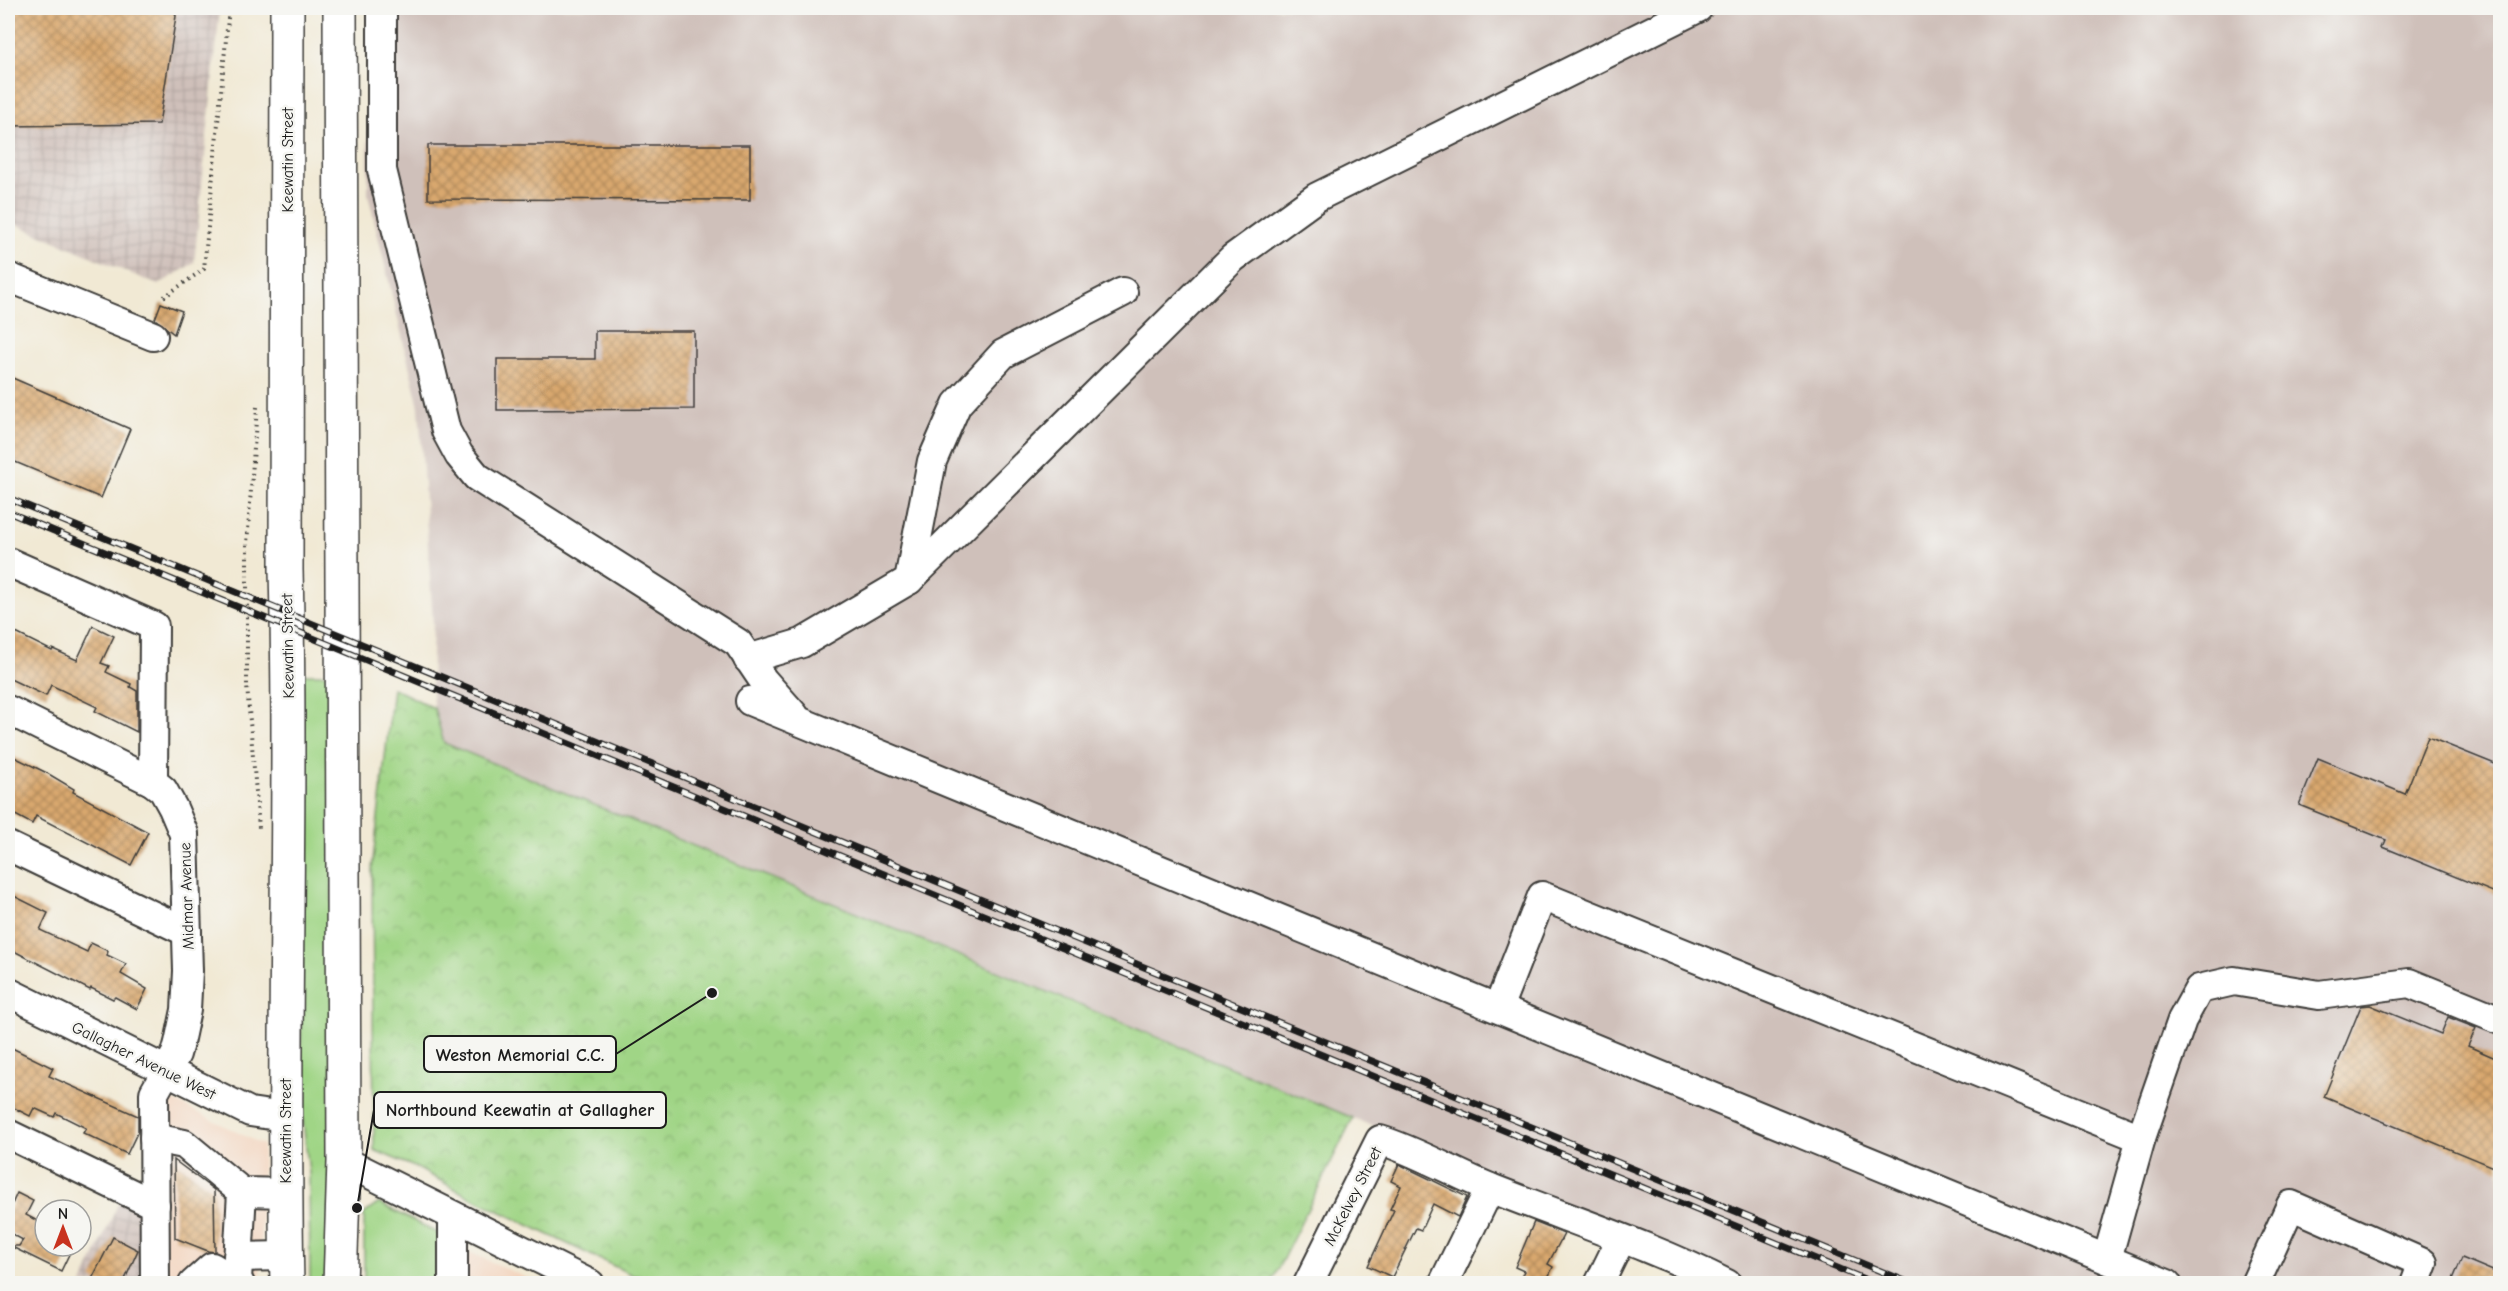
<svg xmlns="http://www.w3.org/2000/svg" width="2508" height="1291" font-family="'Comic Neue',sans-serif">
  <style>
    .built { fill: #f3d4be }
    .industrial { fill: url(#industrial-grid) }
    .railway { fill: #cfc0ba }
    .grass { fill: #a0d586; stroke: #5e7851; stroke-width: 1.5 }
    .park { fill: url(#park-crowns); stroke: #5e7851; stroke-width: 1.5 }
    .building { fill: url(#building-cross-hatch) }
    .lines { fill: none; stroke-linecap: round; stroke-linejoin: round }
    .minor-casing { stroke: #3c3b38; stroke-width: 32 }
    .major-casing { stroke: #3c3b38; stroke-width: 36 }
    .path { stroke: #3c3b38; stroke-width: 4; stroke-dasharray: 1.5 4.5; stroke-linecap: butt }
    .minor { stroke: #fff; stroke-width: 28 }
    .major { stroke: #fff; stroke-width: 33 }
    .rail-casing { stroke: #1c1c1c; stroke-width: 7 }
    .rail { stroke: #f6f6f2; stroke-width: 4.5; stroke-dasharray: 14; stroke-linecap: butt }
    .labels { text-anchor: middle; stroke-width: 5; stroke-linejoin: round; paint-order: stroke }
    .street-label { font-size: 16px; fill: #1c1c1c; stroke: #f6f6f2 }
    .leader { fill: none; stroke: #1c1c1c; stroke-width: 2 }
    .callout-dot { fill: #1c1c1c; stroke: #f6f6f2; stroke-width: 2 }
    .callout { fill: #f6f6f2; stroke: #1c1c1c; stroke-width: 2 }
    .callout-label { font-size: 18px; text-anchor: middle; font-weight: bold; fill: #1c1c1c }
  </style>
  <defs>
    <pattern id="industrial-grid" width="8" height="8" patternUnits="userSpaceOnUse" patternTransform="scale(1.5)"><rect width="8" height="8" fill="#cfc0ba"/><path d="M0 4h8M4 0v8" fill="none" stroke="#b1a49f"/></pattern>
    <pattern id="park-crowns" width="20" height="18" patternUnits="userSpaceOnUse" patternTransform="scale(1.5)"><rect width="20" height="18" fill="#a0d586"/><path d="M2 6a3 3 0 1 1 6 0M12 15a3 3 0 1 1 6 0" fill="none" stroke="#89b673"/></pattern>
    <pattern id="building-cross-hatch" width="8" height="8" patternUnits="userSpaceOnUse" patternTransform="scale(1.5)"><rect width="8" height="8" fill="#d9a86e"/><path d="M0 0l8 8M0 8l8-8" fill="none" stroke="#af885a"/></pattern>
  </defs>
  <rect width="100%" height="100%" fill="#f6f6f2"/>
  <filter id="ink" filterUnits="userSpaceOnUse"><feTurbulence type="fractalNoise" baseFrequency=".0167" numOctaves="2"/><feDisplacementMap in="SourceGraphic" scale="12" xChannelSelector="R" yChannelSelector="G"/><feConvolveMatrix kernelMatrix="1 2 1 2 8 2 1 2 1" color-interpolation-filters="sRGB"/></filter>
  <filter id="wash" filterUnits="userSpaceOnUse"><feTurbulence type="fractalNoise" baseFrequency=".008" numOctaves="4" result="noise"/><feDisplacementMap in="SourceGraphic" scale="24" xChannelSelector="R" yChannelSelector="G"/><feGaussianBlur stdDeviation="1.35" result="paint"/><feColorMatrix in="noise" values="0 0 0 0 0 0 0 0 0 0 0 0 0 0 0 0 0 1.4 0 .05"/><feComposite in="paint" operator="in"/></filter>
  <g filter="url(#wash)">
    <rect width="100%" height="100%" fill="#f1e9d4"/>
    <g class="built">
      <polygon points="162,1095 263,1145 260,1283 161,1284"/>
      <polygon points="463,1249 537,1283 462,1284"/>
    </g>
    <g class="industrial">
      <polygon points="8,8 220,8 194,263 158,285 8,221"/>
      <polygon points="120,1200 146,1213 143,1283 82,1284"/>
    </g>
    <polygon class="railway" points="368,8 2500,8 2500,1283 1741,1283 1353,1118 444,743 434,708 431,687 433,623 419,407 368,194"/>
    <g class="grass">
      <polygon points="302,674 332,674 332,1283 310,1283 309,1173 301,1104"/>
      <polygon points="379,1203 445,1237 445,1283 364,1283 364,1214"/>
    </g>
    <polygon class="park" points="393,688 434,708 444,743 1353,1118 1271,1283 649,1283 468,1196 419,1169 374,1150 372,869"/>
    <g id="blocks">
      <g class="building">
        <polygon points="8,8 174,8 176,16 159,124 8,126"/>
        <polygon points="428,145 750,145 750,200 428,199"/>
        <polygon points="161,303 182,311 174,334 155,319"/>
        <polygon points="595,331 694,331 694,409 497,410 497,359 595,359"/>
        <polygon points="8,376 130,429 101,498 8,459"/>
        <polygon points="93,626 114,636 101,663 109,666 106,672 131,684 130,687 137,691 137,732 95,711 97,707 51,685 46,696 8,678 8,629 52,651 53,649 77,660"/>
        <polygon points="2428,737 2500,766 2500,895 2383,847 2386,840 2299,805 2318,758 2405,794"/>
        <polygon points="8,754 47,773 74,789 73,792 148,832 131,865 36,816 32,824 8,811"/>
        <polygon points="8,893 48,913 40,930 87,952 91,943 108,951 107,955 126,964 121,974 147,989 137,1009 115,997 113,999 91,988 90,990 8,948"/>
        <polygon points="2370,1005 2441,1034 2448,1017 2476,1028 2468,1046 2500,1060 2500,1170 2324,1097 2361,1006"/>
        <polygon points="8,1046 53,1068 49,1076 138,1116 138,1131 127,1154 83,1133 86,1128 56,1113 54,1117 34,1108 30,1116 8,1105"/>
        <polygon points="174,1160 214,1190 215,1252 208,1251 175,1238"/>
        <polygon points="1399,1164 1467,1197 1458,1217 1433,1204 1421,1230 1416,1228 1392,1277 1368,1266 1394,1210 1390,1209 1401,1186 1391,1181"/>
        <polygon points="17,1193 33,1201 26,1215 45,1225 45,1246 73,1246 61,1271 10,1246 19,1246 23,1240 8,1232 8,1213"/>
        <polygon points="1534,1222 1564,1234 1548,1264 1553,1267 1545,1284 1530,1284 1520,1279 1524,1271 1515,1267"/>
        <polygon points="113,1237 138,1250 123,1284 101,1284 92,1279"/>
        <polygon points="2462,1258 2500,1274 2500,1284 2451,1284"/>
      </g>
    </g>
  </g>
  <g filter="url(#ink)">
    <use href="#blocks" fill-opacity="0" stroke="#3c3b38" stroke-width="1.5"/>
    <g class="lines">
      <g class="minor-casing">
        <g id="minor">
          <polyline points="382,8 382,170 446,431 459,455 477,477 738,643 763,680 794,715"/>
          <polyline points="8,277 153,336"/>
          <polyline points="8,562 154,626 153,782"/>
          <polyline points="909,580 1233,258 1317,197 1698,8"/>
          <polyline points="748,659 802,643 909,580 932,461 957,404 1003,354 1123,292"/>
          <polyline points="750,701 2167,1284"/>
          <polyline points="8,710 153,782 163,790 173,808 184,834 188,971 186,1010 179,1043 176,1054 154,1093 155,1284"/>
          <polyline points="8,846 187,932"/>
          <polyline points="8,992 250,1112 284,1117"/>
          <polyline points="1498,1008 1542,896 2141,1138 2107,1259"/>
          <polyline points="8,1134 155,1205"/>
          <polyline points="154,1138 184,1144 242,1192 285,1193"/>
          <polyline points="2141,1138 2182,1020 2199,989 2234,981 2319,995 2409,983 2500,1020"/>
          <polyline points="344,1161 590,1284"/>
          <polyline points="453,1216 453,1284"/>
          <polyline points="238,1257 286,1256"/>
          <polyline points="193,1284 212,1267 240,1284"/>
          <polyline points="234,1284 237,1280 242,1192"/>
          <path d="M1308 1284 1380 1140C1419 1152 1455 1174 1493 1189 1571 1220 1652 1246 1727 1284"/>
          <polyline points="1443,1284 1490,1188"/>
          <polyline points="1599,1284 1621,1239"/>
          <polyline points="2255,1284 2291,1205 2423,1263 2415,1284"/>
        </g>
      </g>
      <g class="major-casing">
        <g id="major">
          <polyline points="340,8 344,1161 340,1284"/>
          <path d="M287 1284C282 1046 292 808 286 570L287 8"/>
        </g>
      </g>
      <g class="path">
        <polyline points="164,297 204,269 229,8"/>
        <polyline points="257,407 247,544 247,686 259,828"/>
      </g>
      <use href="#minor" class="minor"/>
      <use href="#major" class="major"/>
      <g class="rail-casing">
        <g id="rail">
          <polyline points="8,498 1912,1284"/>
          <polyline points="8,512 1876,1284"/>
        </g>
      </g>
      <use href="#rail" class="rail"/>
    </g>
  </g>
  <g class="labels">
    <g class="street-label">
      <text transform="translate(287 160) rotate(-90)" y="6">Keewatin Street</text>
      <text transform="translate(287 646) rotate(-91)" y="6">Keewatin Street</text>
      <text transform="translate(186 896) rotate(-92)" y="6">Midmar Avenue</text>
      <text transform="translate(144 1060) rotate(26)" y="6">Gallagher Avenue West</text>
      <text transform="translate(285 1131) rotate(-90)" y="6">Keewatin Street</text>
      <text transform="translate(1352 1196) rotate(-63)" y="6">McKelvey Street</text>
    </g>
  </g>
  <path class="leader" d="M712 993L616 1054M357 1208L374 1110"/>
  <g class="callout-dot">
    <circle cx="712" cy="993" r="6"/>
    <circle cx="357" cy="1208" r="6"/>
  </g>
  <g class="callout">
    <rect x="424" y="1036" width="192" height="36" rx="6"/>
    <rect x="374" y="1092" width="292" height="36" rx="6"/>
  </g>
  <g class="callout-label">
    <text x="520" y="1061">Weston Memorial C.C.</text>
    <text x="520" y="1116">Northbound Keewatin at Gallagher</text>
  </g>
  <rect width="2508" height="1291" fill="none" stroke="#f6f6f2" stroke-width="30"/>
  <g transform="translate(63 1228)"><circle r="28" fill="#f6f6f2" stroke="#9f9f9c" stroke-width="1.5"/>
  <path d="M0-4.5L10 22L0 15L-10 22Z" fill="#c8321e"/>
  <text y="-9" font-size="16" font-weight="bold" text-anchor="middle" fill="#1c1c1c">N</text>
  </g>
</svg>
